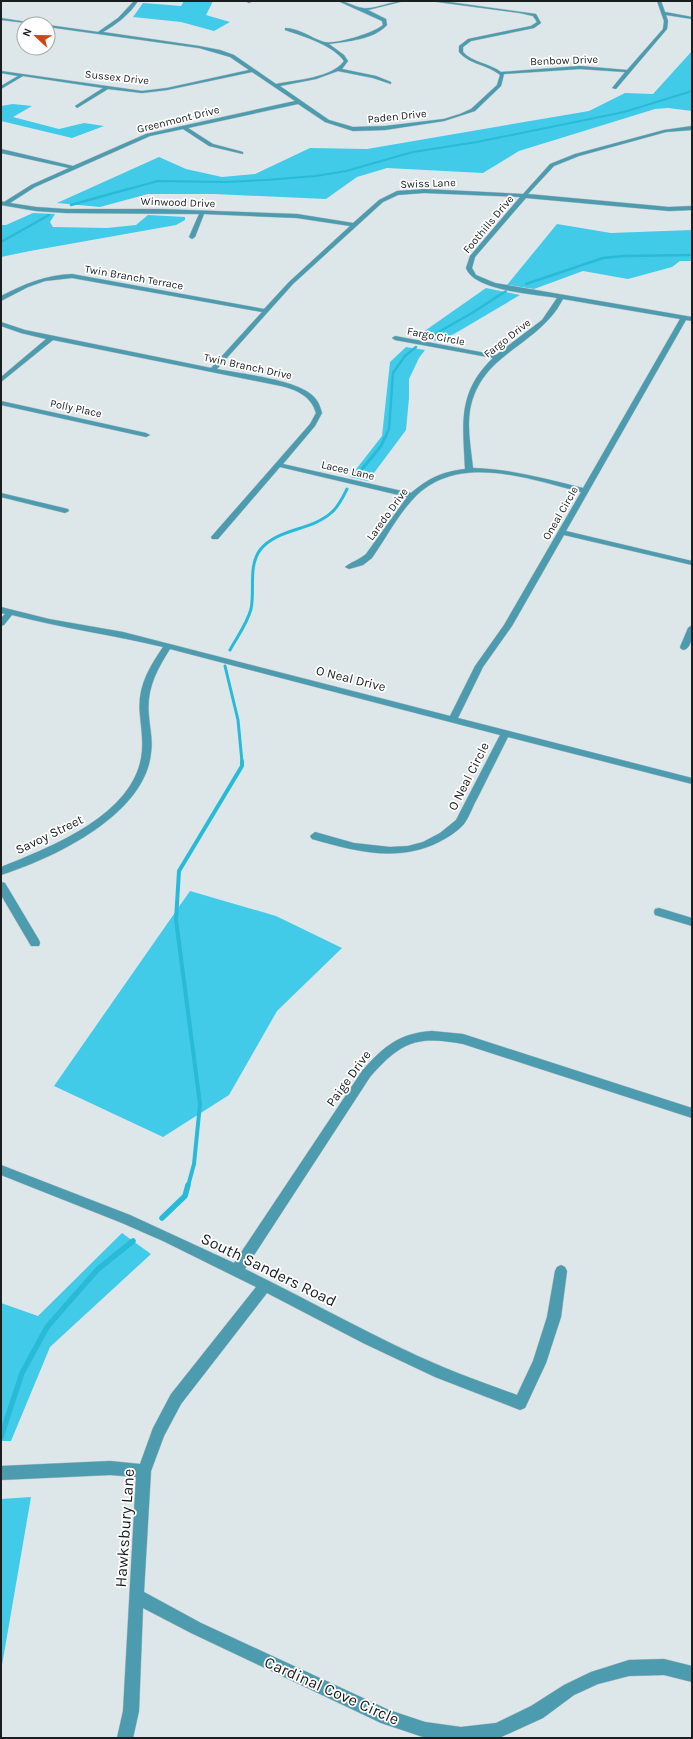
<svg xmlns="http://www.w3.org/2000/svg" width="693" height="1739" font-family="Karla,sans-serif">
  <style>
    .forest { fill: #42cae9 }
    .lines { fill: none; stroke-linecap: round; stroke-linejoin: round }
    .stream-far4 { stroke: #29bad8; stroke-width: 2 }
    .stream-far3 { stroke: #29bad8; stroke-width: 2.5 }
    .stream-far2 { stroke: #29bad8; stroke-width: 3 }
    .stream-far1 { stroke: #29bad8; stroke-width: 4 }
    .stream { stroke: #29bad8; stroke-width: 5.5 }
    .street-casing { stroke: #bac3c5; stroke-width: 1 }
    .street { fill: #4d9baf; fill-rule: evenodd }
    .labels { text-anchor: middle; stroke-width: 3.5; stroke-linejoin: round; paint-order: stroke }
    .far-street-label { font-size: 11px; fill: #1a1e1f; stroke: #fff }
    .street-label { font-size: 13px; fill: #1a1e1f; stroke: #fff }
    .near-street-label { font-size: 16px; fill: #1a1e1f; stroke: #fff }
  </style>
  <rect width="100%" height="100%" fill="#dde7ea"/>
  <g class="forest">
    <polygon points="184,1 213,1 206,15 230,22 214,31 181,22 133,17 143,3 181,6"/>
    <polygon points="692,51 692,111 668,108 655,109 519,151 483,173 387,168 357,177 326,199 214,194 148,194 100,207 57,203 159,157 186,169 222,177 255,174 310,148 367,149 589,111 625,93 653,94"/>
    <polygon points="13,104 32,106 13,117 59,129 84,123 104,126 72,138 1,121 1,106"/>
    <polygon points="33,213 55,214 50,222 53,227 107,228 136,225 148,215 185,217 185,220 176,225 30,251 1,257 1,225 6,225"/>
    <polygon points="557,224 611,233 692,230 692,261 680,261 672,267 628,279 583,271 534,289 507,285"/>
    <polygon points="486,288 520,295 454,334 437,341 416,337"/>
    <polygon points="406,347 425,350 419,358 409,379 409,398 406,430 368,481 350,477 382,436 390,362"/>
    <polygon points="190,891 276,916 342,948 277,1011 229,1095 163,1137 54,1086"/>
    <polygon points="122,1233 151,1254 50,1347 11,1441 1,1441 1,1303 38,1316"/>
    <polygon points="31,1497 1,1671 1,1499"/>
  </g>
  <g class="lines">
    <polyline class="stream-far4" points="125,190 158,181 226,182 266,180 316,176 346,171 413,152 477,142 624,112 692,91"/>
    <g class="stream-far3">
      <polyline points="71,205 128,189"/>
      <polyline points="1,242 49,215"/>
      <polyline points="526,284 603,258 624,256 692,255"/>
      <polyline points="428,338 472,313 506,291"/>
      <polyline points="385,438 389,429 393,373 405,356 416,347"/>
    </g>
    <g class="stream-far2">
      <polyline points="358,474 381,446 385,437"/>
      <path d="M230 650C237 637 247 624 251 609 255 591 248 566 260 550 277 528 312 531 332 512 339 506 343 497 347 489"/>
      <polyline points="225,666 238,720 242,762"/>
    </g>
    <polyline class="stream-far1" points="188,1186 194,1164 200,1104 176,920 179,871 242,766 242,761"/>
    <g class="stream">
      <polyline points="162,1218 185,1196 188,1185"/>
      <polyline points="1,1437 22,1373 47,1327 98,1269 133,1241"/>
    </g>
    <g class="street-casing">
      <g id="street">
        <path d="M134 1H138C129 15 117 24 103 32L199 46 220 50 234 55 276 84C296 80 332 78 344 61 333 45 303 36 285 30V28C299 28 311 38 324 42 335 45 374 33 383 25L382 21 338 1C347 1 354 7 363 8 372 10 392 1 404 1L368 10 386 19 387 25C373 40 348 41 329 44L344 55 348 61 342 69 376 76 391 82V84L373 78 338 71 316 79 280 86 329 120 353 127 385 126 444 119 460 114 471 109 497 85 500 75C487 64 470 65 459 52V46L468 39 531 26 537 22 533 16 520 13 430 1H442L536 14 541 23 534 28 471 41 463 47V52C473 63 489 63 501 72L580 66 627 70 663 29 664 21 657 1H661L665 12 692 17V19L666 15 668 21 667 29 616 89 612 88 625 72 580 69 504 74 501 86 475 111 444 121 385 130 353 131 325 122 298 104 188 128 213 144 243 152V154L209 146 183 129 150 136 35 187 10 203 36 207 66 209H159L297 214 353 223 379 200 397 191 424 189 523 194 550 164 575 154 664 130 692 126V130L666 132 579 156 554 166 528 194 669 207 692 206V210L669 211 526 198 475 257 472 268 476 275 495 283 692 317V321L686 320 566 531 692 561V565L564 535 512 626 483 667 458 718 692 778V784L508 737C498 757 488 777 478 797 473 805 470 816 464 824 458 831 447 838 439 842 398 863 354 851 312 839L310 836 315 832 354 843 390 847 408 846 423 842 440 833 456 820 500 735 170 649C156 671 146 690 149 717 150 729 153 741 151 753 145 815 54 858 1 875V867C51 847 137 814 142 751 143 739 141 727 140 715 137 688 148 669 163 647 113 635 62 628 12 615L4 625 1 626V618L5 614 1 613V607L49 619 123 632 450 716 475 666 504 625 581 492C528 479 458 452 414 498 397 516 386 538 372 558L363 565 349 569 345 567C351 562 359 560 366 554L407 497 280 467 218 539H212L211 537 310 424 316 413C311 396 297 390 281 386L53 340 1 382V377L46 339 21 333 1 326V322L25 330 211 368 262 312 72 278 45 281 28 287 1 301V296C24 284 46 275 72 274L264 309 289 282 350 226 297 218 204 214 195 237 192 239 189 237 199 214 66 213 36 211 1 205V201L4 202 31 185 69 168 1 153V149L73 166 146 134 295 101 252 72 167 90 142 93 108 89 77 108 75 106 103 88 23 76 1 89V86L18 76 1 73V71L142 91 167 88 249 70 230 57 199 48 48 27V25L98 32 118 18ZM424 193 520 197 470 256 466 268C474 291 535 294 557 298L542 320 496 355 395 336 392 338 395 340 493 358C457 392 463 424 465 469 441 472 429 478 411 493L283 464 315 426 322 413C320 406 318 400 312 395 294 379 241 374 217 369L293 284 383 202 398 195ZM563 299 680 319 583 488C546 479 511 469 473 468 471 449 467 429 470 410 479 361 520 351 549 319 555 313 559 306 563 299Z"/>
        <polygon points="248,1 253,1 249,3 247,2"/>
        <polygon points="1,18 33,23 35,24 1,20"/>
        <polygon points="1,401 146,433 150,435 146,437 1,405"/>
        <polygon points="1,493 68,509 69,511 65,513 1,497"/>
        <path d="M692 625C692 633 693 647 684 650L681 649 680 647 688 628Z"/>
        <polygon points="1,882 5,883 39,940 40,943 39,946 31,946 1,895"/>
        <polygon points="659,908 692,918 692,926 655,915 654,912 655,909"/>
        <path d="M432 1031 463 1034 692 1108V1118L463 1044C416 1035 401 1042 370 1077L245 1269C311 1301 375 1338 443 1367 467 1377 492 1386 517 1395L533 1361 547 1317 555 1271 557 1267 561 1265 565 1267 567 1271 561 1317 546 1363 525 1408 520 1410 435 1377 363 1343 267 1293 181 1404 164 1436 151 1471 144 1592 201 1623 389 1710 425 1722 461 1727 496 1723 531 1706 564 1685 591 1672 629 1660 664 1659 692 1666V1682L664 1675 629 1676 598 1684 574 1695 543 1718 499 1738H426L381 1723 191 1633 143 1608 139 1711 133 1738H117L123 1711 136 1477 110 1475 1 1480V1466L110 1461 140 1464 153 1428 171 1394 256 1287 163 1241 122 1223 1 1175V1165L130 1215 234 1263 362 1071C383 1047 399 1033 432 1031Z"/>
      </g>
    </g>
    <use href="#street" class="street"/>
  </g>
  <g class="labels">
    <g class="far-street-label">
      <text transform="translate(564 60) rotate(-2)" y="4">Benbow Drive</text>
      <text transform="translate(117 77) rotate(6)" y="4">Sussex Drive</text>
      <text transform="translate(397 116) rotate(-6)" y="4">Paden Drive</text>
      <text transform="translate(178 119) rotate(-14)" y="4">Greenmont Drive</text>
      <text transform="translate(428 183) rotate(-2)" y="4">Swiss Lane</text>
      <text transform="translate(178 202) rotate(2)" y="4">Winwood Drive</text>
      <text transform="translate(488 224) rotate(-50)" y="4">Foothills Drive</text>
      <text transform="translate(134 277) rotate(10)" y="4">Twin Branch Terrace</text>
      <text transform="translate(436 336) rotate(11)" y="4">Fargo Circle</text>
      <text transform="translate(507 338) rotate(-38)" y="4">Fargo Drive</text>
      <text transform="translate(248 366) rotate(12)" y="4">Twin Branch Drive</text>
      <text transform="translate(76 408) rotate(12)" y="4">Polly Place</text>
      <text transform="translate(348 470) rotate(13)" y="4">Lacee Lane</text>
      <text transform="translate(560 513) rotate(-60)" y="4">Oneal Circle</text>
      <text transform="translate(387 514) rotate(-54)" y="4">Laredo Drive</text>
    </g>
    <g class="street-label">
      <text transform="translate(351 678) rotate(14)" y="5">O Neal Drive</text>
      <text transform="translate(468 776) rotate(-63)" y="5">O Neal Circle</text>
      <text transform="translate(49 834) rotate(-26)" y="5">Savoy Street</text>
      <text transform="translate(348 1078) rotate(-54)" y="5">Paige Drive</text>
    </g>
    <g class="near-street-label">
      <text transform="translate(269 1269) rotate(26)" y="6">South Sanders Road</text>
      <text transform="translate(124 1528) rotate(-86)" y="6">Hawksbury Lane</text>
      <text transform="translate(332 1690) rotate(24)" y="6">Cardinal Cove Circle</text>
    </g>
  </g>
  <rect width="693" height="1739" fill="none" stroke="#1a1e1f" stroke-width="4"/>
  <g transform="translate(36 36) rotate(292)"><circle r="19" fill="#ffffff" stroke="#a3a5a5"/>
  <path d="M0-3L7 15L0 10L-7 15Z" fill="#ce4712"/>
  <text y="-6" font-size="11" font-weight="bold" text-anchor="middle" fill="#1a1e1f">N</text>
  </g>
</svg>
